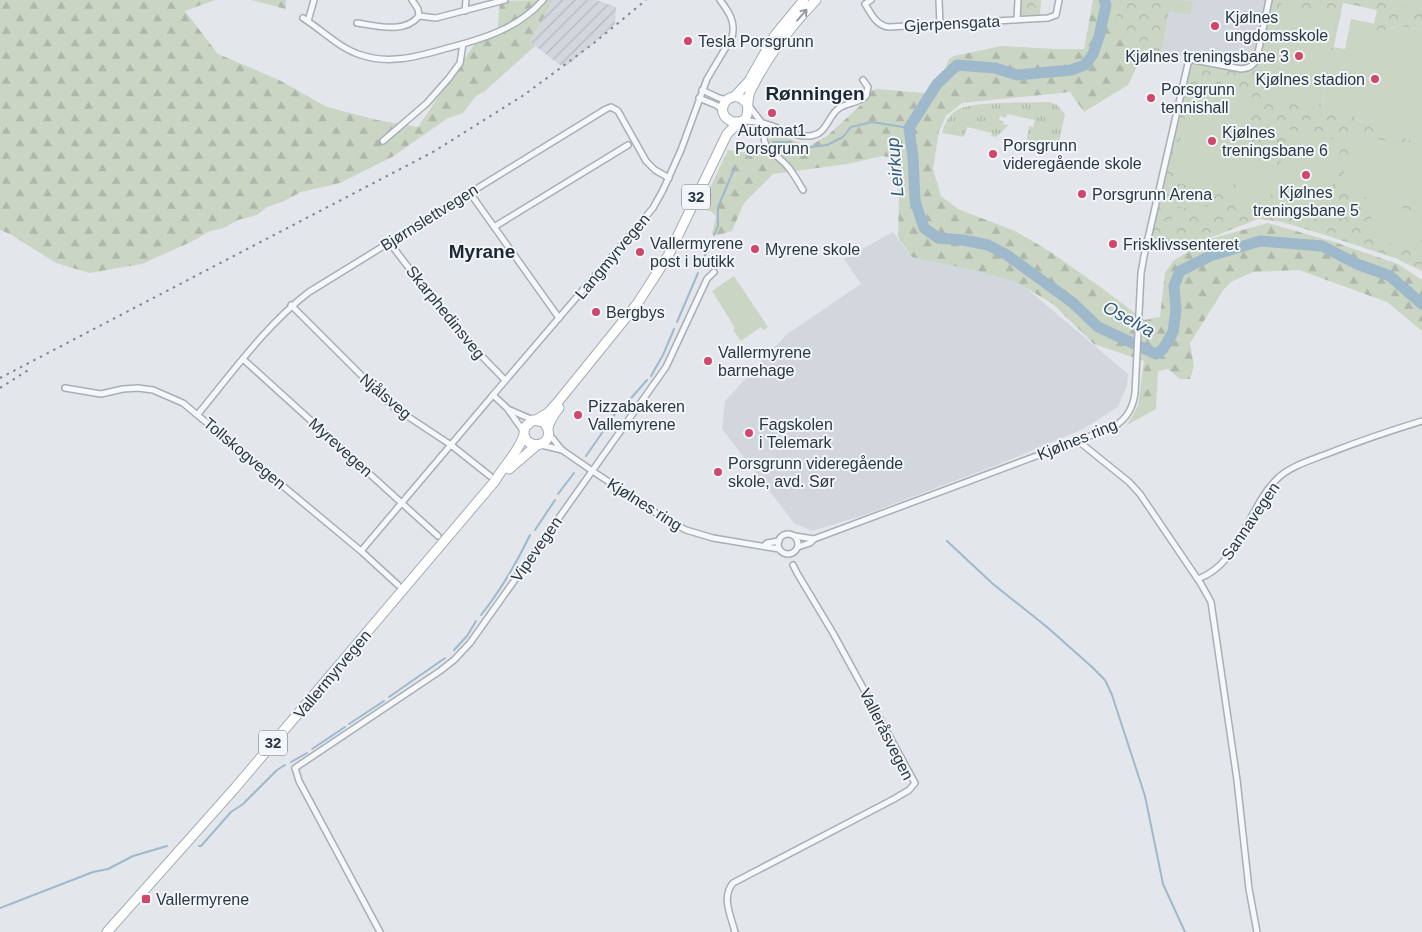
<svg xmlns="http://www.w3.org/2000/svg" width="1422" height="932" font-family="Helvetica,sans-serif">
  <style>
    .built { fill: #d1d7dd }
    .industrial { fill: url(#industrial-furrows) }
    .grass { fill: url(#grass-tufts) }
    .forest { fill: url(#forest-firs) }
    .park { fill: url(#park-crowns) }
    .garden { fill: #cad5c4 }
    .lines { fill: none; stroke-linecap: round; stroke-linejoin: round }
    .stream { stroke: #9eb9cc; stroke-width: 2 }
    .river { stroke: #9eb9cc; stroke-width: 11 }
    .minor-casing { stroke: #a8afb6; stroke-width: 8 }
    .primary-casing { stroke: #a2adb7; stroke-width: 11 }
    .minor { stroke: #f6f8f9; stroke-width: 5 }
    .primary { stroke: #fff; stroke-width: 9 }
    .rail { stroke: #7c8895; stroke-width: 2; stroke-dasharray: 2.5 5; stroke-linecap: butt }
    .oneway { stroke: #949ba2 }
    .poi-dot { fill: #d1476b; stroke: #f3f6f8; stroke-width: 2 }
    .labels { text-anchor: middle; stroke-width: 4; stroke-linejoin: round; paint-order: stroke }
    .shield { fill: #f3f6f8; stroke: #66707a; stroke-width: 1 }
    .shield-label { font-size: 15px; font-weight: bold; fill: #2a3744 }
    .poi-label { font-size: 16px; fill: #2a3744; stroke: #f3f6f8; text-anchor: start }
    .street-label { font-size: 16px; fill: #2a3744; stroke: #f3f6f8 }
    .water-label { font-size: 18px; font-style: italic; fill: #335a79; stroke: #f3f6f8 }
    .quarter-label { font-size: 19px; font-weight: bold; fill: #1c2735; stroke: #f3f6f8 }
  </style>
  <defs>
    <pattern id="industrial-furrows" width="10" height="10" patternUnits="userSpaceOnUse" patternTransform="scale(1.25)"><rect width="10" height="10" fill="#d1d7dd"/><path d="M-1 1l2-2M0 10L10 0M9 11l2-2" fill="none" stroke="#b4b9bf"/></pattern>
    <pattern id="grass-tufts" width="24" height="20" patternUnits="userSpaceOnUse" patternTransform="scale(1.25)"><rect width="24" height="20" fill="#cad5c4"/><path d="M3 7l-1-3M5 7V3M7 7l1-3M15 17l-1-3M17 17v-4M19 17l1-3" fill="none" stroke="#aeb7aa"/></pattern>
    <pattern id="forest-firs" width="22" height="20" patternUnits="userSpaceOnUse" patternTransform="scale(1.25)"><rect width="22" height="20" fill="#cad5c4"/><path d="M5 1l3.5 6h-7zM16 11l3.5 6h-7z" fill="#aeb7aa"/></pattern>
    <pattern id="park-crowns" width="20" height="18" patternUnits="userSpaceOnUse" patternTransform="scale(1.25)"><rect width="20" height="18" fill="#cad5c4"/><path d="M2 6a3 3 0 1 1 6 0M12 15a3 3 0 1 1 6 0" fill="none" stroke="#aeb7aa"/></pattern>
  </defs>
  <rect width="100%" height="100%" fill="#e3e7eb"/>
  <g class="built">
    <polygon points="1171,0 1269,0 1254,64 1241,69 1162,52"/>
    <polygon points="893,232 910,255 1012,276 1128,374 1127,385 1118,407 1083,429 1007,461 867,514 812,531 794,523 722,429 725,401 787,334 861,284 844,259"/>
  </g>
  <polygon class="industrial" points="553,0 596,0 616,7 615,24 567,66 560,65 530,42"/>
  <path class="grass" d="M1050 102 1057 105 1065 114 1058 147 1026 144 1029 126 1033 127 1035 120 1007 114 1006 118 1000 116 999 120 1004 121 1003 124 1009 125 996 137 991 136 992 133 967 127 964 137 942 133C945 123 948 116 957 110 972 101 1029 103 1050 102Z"/>
  <g class="forest">
    <polygon points="0,0 215,0 185,11 218,54 279,80 327,107 377,120 418,127 476,42 497,35 500,1 553,0 530,42 535,46 485,91 476,96 463,113 448,118 392,157 340,183 301,192 284,201 267,207 257,215 238,220 224,228 210,231 193,241 142,264 89,273 56,263 10,234 0,230"/>
    <polygon points="251,0 286,0 286,9"/>
    <polygon points="1093,0 1126,0 1149,41 1128,85 1084,112 1070,92 962,103 946,116 939,131 933,169 941,196 958,209 1015,231 1049,251 1099,286 1144,320 1160,317 1165,273 1173,261 1210,239 1268,223 1334,242 1398,264 1422,280 1422,331 1387,302 1299,270 1253,272 1231,282 1224,289 1190,343 1194,366 1190,379 1180,379 1168,369 1158,371 1156,409 1127,425 1138,406 1144,361 1094,344 1053,304 1016,282 978,271 912,257 898,237 899,198 897,165 892,158 883,156 847,164 773,174 744,203 732,231 718,235 712,234 716,216 711,211 700,209 728,150 753,154 775,134 809,146 827,136 863,103 867,93 877,89 935,94 949,59 954,56 1001,46 1055,49 1084,49"/>
  </g>
  <g class="park">
    <polygon points="1021,0 1041,0 1040,15 1022,16 1020,15"/>
    <polygon points="1118,0 1171,0 1162,52 1145,50 1144,45 1116,24"/>
    <path d="M1269 0H1422V30C1404 27 1395 23 1379 34L1373 29 1377 10 1343 3 1321 108 1353 115 1361 122 1395 137 1422 143V271L1395 258 1322 234 1282 222 1258 219 1189 246 1148 238 1189 59 1241 69 1254 64Z"/>
  </g>
  <g class="garden">
    <polygon points="1167,0 1193,1 1190,15 1165,10"/>
    <polygon points="1368,0 1413,0 1411,9"/>
    <polygon points="1281,3 1338,16 1318,110 1260,97"/>
    <path d="M1351 19 1375 24 1374 29 1379 33C1396 24 1404 27 1422 30V143L1395 137 1383 133 1367 126 1353 115 1321 109 1333 47 1345 49Z"/>
    <polygon points="1191,87 1251,99 1232,194 1172,182"/>
    <polygon points="1288,129 1342,141 1325,221 1270,209"/>
    <polygon points="1352,134 1422,148 1422,209 1340,192"/>
    <polygon points="1244,147 1279,155 1268,208 1233,201"/>
    <polygon points="1169,199 1208,207 1213,200 1217,202 1214,209 1220,210 1219,216 1167,204"/>
    <polygon points="1375,202 1422,213 1421,250 1367,238"/>
    <polygon points="1172,207 1183,210 1185,213 1179,226 1174,226 1172,224 1172,217 1168,213 1169,209"/>
    <polygon points="734,276 768,327 763,330 761,327 741,341 733,330 735,328 712,291"/>
  </g>
  <g class="lines">
    <g class="stream">
      <polyline points="773,142 788,142 803,148 827,145 843,137 851,127 872,122 909,128"/>
      <polyline points="714,235 718,226 718,207 735,167"/>
      <polyline points="700,267 712,239"/>
      <polyline points="677,322 698,273"/>
      <polyline points="651,376 663,355 674,329"/>
      <polyline points="625,405 647,380"/>
      <polyline points="586,456 615,414"/>
      <polyline points="558,494 574,473"/>
      <polyline points="535,530 555,500"/>
      <polyline points="947,541 993,584 1047,627 1092,667 1105,680 1112,695 1145,796 1163,884 1185,932"/>
      <path d="M481 615C501 590 516 564 530 535"/>
      <polyline points="454,650 467,636 476,621"/>
      <polyline points="389,697 445,658"/>
      <polyline points="349,724 384,701"/>
      <polyline points="312,749 345,727"/>
      <polyline points="291,762 307,753"/>
      <polyline points="199,846 201,846 231,812 243,804 277,770 285,765"/>
      <polyline points="0,908 93,872 108,869 133,856 167,846"/>
    </g>
    <polyline class="river" points="1104,0 1106,5 1099,37 1093,54 1085,65 1071,70 1017,75 995,68 957,65 937,84 909,128 913,157 915,201 924,228 938,238 963,240 988,245 1007,255 1073,303 1098,327 1156,354 1163,349 1173,332 1176,310 1174,286 1180,271 1210,256 1260,241 1322,246 1357,264 1390,276 1422,304"/>
    <g class="minor-casing">
      <g id="minor">
        <path d="M871 0 865 4C871 13 876 26 889 27L1048 18 1056 15 1059 0"/>
        <polyline points="939,0 940,24"/>
        <polyline points="465,11 466,0"/>
        <polyline points="419,16 436,18 505,0"/>
        <path d="M303 18C322 30 339 48 361 55 391 65 419 56 448 48 483 39 519 28 543 0"/>
        <polyline points="1017,19 1018,0"/>
        <polyline points="308,21 314,0"/>
        <path d="M357 23C377 26 405 34 419 16L418 9 412 0"/>
        <polyline points="702,90 719,98 727,100"/>
        <polyline points="699,98 716,105 723,110"/>
        <polyline points="749,106 762,123"/>
        <path d="M743 121C749 121 757 122 762 123 779 126 802 143 819 133 827 128 830 115 838 109 847 102 858 104 866 96L868 87 863 80"/>
        <path d="M766 125C758 150 775 151 788 167 794 174 798 182 803 190"/>
        <polyline points="383,141 427,103 449,78 460,63 463,44"/>
        <polyline points="470,193 559,318"/>
        <polyline points="494,227 628,145"/>
        <polyline points="389,242 425,289 468,342 505,380"/>
        <polyline points="291,305 392,406 451,445 490,476"/>
        <polyline points="243,359 438,536"/>
        <polyline points="65,388 101,394 123,389 138,388 153,390 183,403 361,551 398,585"/>
        <polyline points="510,410 533,420"/>
        <path d="M198 414C231 374 267 324 309 292L606 109 611 107 618 111 646 161 655 170 669 178"/>
        <path d="M524 432 507 408 493 395 653 208 663 190 681 150 707 79 732 37C736 22 729 12 720 0"/>
        <polyline points="549,434 562,450 591,470 662,517 686,530 713,538 779,549"/>
        <polyline points="1077,440 1129,482 1140,494 1201,584 1211,602 1237,780 1249,889 1257,932"/>
        <polyline points="541,445 562,450"/>
        <circle cx="788" cy="544" r="10"/>
        <polyline points="795,536 814,539"/>
        <polyline points="764,546 767,543 779,541"/>
        <path d="M798 547 810 543 814 539 1114 427C1127 418 1133 408 1135 393L1141 273 1144 256 1189 59 1241 69C1250 68 1253 66 1257 58L1269 0"/>
        <polyline points="361,551 493,395"/>
        <path d="M1198 579C1241 563 1247 508 1277 479 1289 467 1308 461 1324 455 1357 442 1389 431 1422 421"/>
        <polyline points="380,932 299,781 295,768 440,671 454,660 470,643 666,367 707,279 714,272"/>
        <path d="M735 932C731 916 721 897 733 883L894 799 909 790 915 783 833 633 797 573 793 565"/>
      </g>
    </g>
    <g class="primary-casing">
      <g id="primary">
        <polyline points="735,96 749,81 775,35 804,0"/>
        <path d="M747 104C732 83 709 113 733 122 750 123 747 113 748 102 748 96 751 89 754 84 770 53 792 25 816 0"/>
        <polyline points="536,420 548,413 557,403 637,304 668,256 727,134 739,122"/>
        <path d="M548 429 544 422 533 420 525 427C524 431 523 434 525 438 530 447 544 447 548 437 550 433 548 434 548 429 549 421 554 414 559 408"/>
        <polyline points="509,469 537,445"/>
        <path d="M107 932 235 788 495 481C504 465 518 453 524 435"/>
      </g>
    </g>
    <use href="#minor" class="minor"/>
    <use href="#primary" class="primary"/>
    <g class="rail">
      <polyline points="0,378 433,152 524,95 594,43 646,0"/>
      <polyline points="0,388 30,369"/>
    </g>
  </g>
  <defs><path id="oneway-shaft" d="M-6 0H5M1.5-3L5.5 0L1.5 3" fill="none" stroke-width="1.6" stroke-linecap="round" stroke-linejoin="round" transform="scale(1.25)"/></defs>
  <use class="oneway" href="#oneway-shaft" transform="translate(802 15) rotate(-49)"/>
  <g class="poi-dot">
    <circle cx="1215" cy="26" r="5"/>
    <circle cx="688" cy="41" r="5"/>
    <circle cx="1299" cy="56" r="5"/>
    <circle cx="1375" cy="79" r="5"/>
    <circle cx="1151" cy="98" r="5"/>
    <circle cx="772" cy="113" r="5"/>
    <circle cx="1212" cy="141" r="5"/>
    <circle cx="993" cy="154" r="5"/>
    <circle cx="1306" cy="175" r="5"/>
    <circle cx="1082" cy="194" r="5"/>
    <circle cx="1113" cy="244" r="5"/>
    <circle cx="755" cy="249" r="5"/>
    <circle cx="640" cy="252" r="5"/>
    <circle cx="596" cy="312" r="5"/>
    <circle cx="708" cy="361" r="5"/>
    <circle cx="578" cy="415" r="5"/>
    <circle cx="749" cy="433" r="5"/>
    <circle cx="718" cy="472" r="5"/>
    <rect x="141" y="894" width="10" height="10" rx="2.5"/>
  </g>
  <g class="labels">
    <g class="shield">
      <rect x="682" y="184.5" width="28" height="25" rx="4"/>
      <rect x="259" y="730.5" width="28" height="25" rx="4"/>
    </g>
    <g class="shield-label">
      <text x="696" y="202">32</text>
      <text x="273" y="748">32</text>
    </g>
    <g class="poi-label">
      <text x="1225" y="23">Kjølnes<tspan x="1225" dy="18">ungdomsskole</tspan></text>
      <text x="698" y="47">Tesla Porsgrunn</text>
      <text x="1289" y="62" text-anchor="end">Kjølnes treningsbane 3</text>
      <text x="1365" y="85" text-anchor="end">Kjølnes stadion</text>
      <text x="1161" y="95">Porsgrunn<tspan x="1161" dy="18">tennishall</tspan></text>
      <text x="772" y="136" text-anchor="middle">Automat1<tspan x="772" dy="18">Porsgrunn</tspan></text>
      <text x="1222" y="138">Kjølnes<tspan x="1222" dy="18">treningsbane 6</tspan></text>
      <text x="1003" y="151">Porsgrunn<tspan x="1003" dy="18">videregående skole</tspan></text>
      <text x="1306" y="198" text-anchor="middle">Kjølnes<tspan x="1306" dy="18">treningsbane 5</tspan></text>
      <text x="1092" y="200">Porsgrunn Arena</text>
      <text x="650" y="249">Vallermyrene<tspan x="650" dy="18">post i butikk</tspan></text>
      <text x="1123" y="250">Frisklivssenteret</text>
      <text x="765" y="255">Myrene skole</text>
      <text x="606" y="318">Bergbys</text>
      <text x="718" y="358">Vallermyrene<tspan x="718" dy="18">barnehage</tspan></text>
      <text x="588" y="412">Pizzabakeren<tspan x="588" dy="18">Vallemyrene</tspan></text>
      <text x="759" y="430">Fagskolen<tspan x="759" dy="18">i Telemark</tspan></text>
      <text x="728" y="469">Porsgrunn videregående<tspan x="728" dy="18">skole, avd. Sør</tspan></text>
      <text x="156" y="905">Vallermyrene</text>
    </g>
    <g class="street-label">
      <text transform="translate(952 23) rotate(-3)" y="6">Gjerpensgata</text>
      <text transform="translate(429 217) rotate(-32)" y="6">Bjørnslettvegen</text>
      <text transform="translate(612 256) rotate(-50)" y="6">Langmyrvegen</text>
      <text transform="translate(446 312) rotate(51)" y="6">Skarphedinsveg</text>
      <text transform="translate(386 396) rotate(40)" y="6">Njålsveg</text>
      <text transform="translate(1077 439) rotate(-22)" y="6">Kjølnes ring</text>
      <text transform="translate(341 447) rotate(42)" y="6">Myrevegen</text>
      <text transform="translate(245 453) rotate(40)" y="6">Tollskogvegen</text>
      <text transform="translate(645 504) rotate(32)" y="6">Kjølnes ring</text>
      <text transform="translate(1250 521) rotate(-56)" y="6">Sannavegen</text>
      <text transform="translate(536 549) rotate(-55)" y="6">Vipevegen</text>
      <text transform="translate(332 674) rotate(-50)" y="6">Vallermyrvegen</text>
      <text transform="translate(887 734) rotate(63)" y="6">Valleråsvegen</text>
    </g>
    <g class="water-label">
      <text transform="translate(895 167) rotate(-95)" y="6">Leirkup</text>
      <text transform="translate(1129 319) rotate(29)" y="6">Oselva</text>
    </g>
    <g class="quarter-label">
      <text x="815" y="100">Rønningen</text>
      <text x="482" y="258">Myrane</text>
    </g>
  </g>
</svg>
